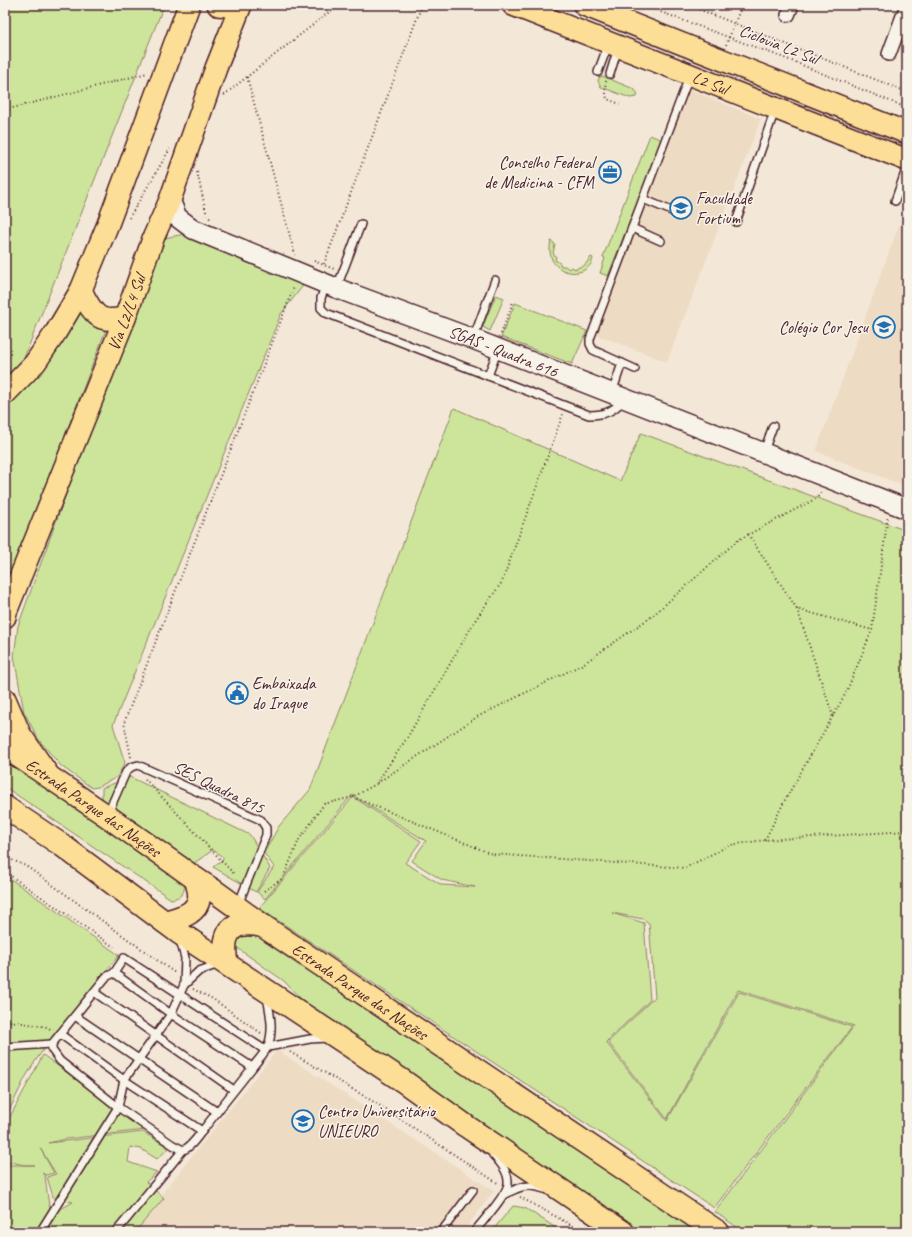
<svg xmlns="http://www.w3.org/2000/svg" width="912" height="1237" font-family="Caveat,sans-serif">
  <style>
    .built { fill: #eedbc3 }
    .green { fill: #cde59b; stroke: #8c8263; fill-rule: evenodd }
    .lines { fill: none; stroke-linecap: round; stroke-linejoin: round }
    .lane-casing { stroke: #4a1f2b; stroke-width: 10 }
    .street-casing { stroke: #4a1f2b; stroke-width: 16 }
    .secondary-casing { stroke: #4a1f2b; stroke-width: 22 }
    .primary-casing { stroke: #4a1f2b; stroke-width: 24 }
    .highway-casing { stroke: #4a1f2b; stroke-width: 25 }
    .path { stroke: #4a1f2b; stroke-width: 2; stroke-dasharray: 1 3; stroke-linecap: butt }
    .lane { stroke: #f7f3e8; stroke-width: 7 }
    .street { stroke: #f7f3e8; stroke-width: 13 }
    .secondary { stroke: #f7f3e8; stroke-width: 19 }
    .primary { stroke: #fcde96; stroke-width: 21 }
    .highway { stroke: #fcde96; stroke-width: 22 }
    .labels { text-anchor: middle; stroke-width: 3; stroke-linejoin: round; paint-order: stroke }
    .street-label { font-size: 17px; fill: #4a1f2b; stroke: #f7f3e8 }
    .poi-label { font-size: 17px; fill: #4a1f2b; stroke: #f7f3e8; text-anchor: start }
  </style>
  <rect width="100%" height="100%" fill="#f3e8d7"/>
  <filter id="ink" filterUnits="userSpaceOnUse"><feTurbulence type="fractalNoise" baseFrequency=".025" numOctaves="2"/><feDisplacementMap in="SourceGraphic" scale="8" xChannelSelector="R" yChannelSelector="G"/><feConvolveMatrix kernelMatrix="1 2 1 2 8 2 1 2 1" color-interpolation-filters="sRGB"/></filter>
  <g filter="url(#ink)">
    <g class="built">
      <polygon points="682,86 761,119 667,362 587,331"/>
      <polygon points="907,203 907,487 816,451"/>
      <polygon points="277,1050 494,1191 463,1232 131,1232"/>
    </g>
    <g class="green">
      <polygon points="5,5 164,5 20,368 5,379"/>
      <polygon points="602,76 634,89 638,94 637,97 630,98 601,87 598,81 599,78"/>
      <polygon points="650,135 662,140 608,276 600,273 605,258 603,257"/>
      <polygon points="185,234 305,283 281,314 113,725 125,763 117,777 98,787 92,788 61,766 39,740 24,712 14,656 18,626 159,239"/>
      <path d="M551 241 554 243 555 245 553 253 556 257 555 260 560 263 561 266H565L569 269 571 267 576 269 579 267 584 266 591 257 593 258C589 282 542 276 551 241Z"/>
      <polygon points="496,295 504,298 490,331 483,327 485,321"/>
      <polygon points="515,303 587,331 572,364 501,337"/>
      <polygon points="76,308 87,319 107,327 5,590 5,404"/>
      <polygon points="454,408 620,481 641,433 907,531 907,1232 744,1232 715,1212 854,1026 738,990 667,1119 608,1042 655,997 649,923 643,919 612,913 644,923 650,1000 606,1042 667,1121 739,992 852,1027 714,1208 259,908 353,797 421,841 405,863 442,885 475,887 442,880 412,861 426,841 352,795 265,899 257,892 274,867 264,853 279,826 310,790"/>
      <path d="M5 759 184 882C186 892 181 898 171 899L5 787Z"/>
      <polygon points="130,777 250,835 270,868 256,892 213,867 224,858 213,850 190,866 102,801 102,788"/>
      <polygon points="12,880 119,955 52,1038 36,1060 25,1078 5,1119 5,881"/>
      <polygon points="250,931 298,965 323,976 700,1232 641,1232 302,1000 284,981 236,947 235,939"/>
      <path d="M43 1055 145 1130 66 1139 48 1143 143 1132 169 1148 157 1159 141 1149 130 1147 128 1162 157 1172 146 1182 164 1198 135 1232H5V1166L9 1165H35H24L11 1162 5 1164V1126ZM40 1148 56 1174 47 1177 54 1200 73 1202 59 1210 49 1206 45 1176 42 1173 46 1175 54 1173Z"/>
      <polygon points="513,1206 525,1208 562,1232 491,1232"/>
    </g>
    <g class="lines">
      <g class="lane-casing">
        <g id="lane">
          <polyline points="598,72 608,45"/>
          <polyline points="610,74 618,48"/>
          <polyline points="643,199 674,212"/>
          <polyline points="895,201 907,167"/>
          <polyline points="736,222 775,110"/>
          <polyline points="632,228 661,241"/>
          <path d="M326 284 321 298V308L326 313 589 415C606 415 613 411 625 399"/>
          <polyline points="337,287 361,224"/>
          <polyline points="473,339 495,280"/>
          <polyline points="635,369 593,350 590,344 590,339 689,77"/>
          <polyline points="488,376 498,349"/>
          <polyline points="612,393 622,363"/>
          <polyline points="764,451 773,426"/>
          <polyline points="108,813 126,772 131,767 138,765 261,820 266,828 266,835 238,905"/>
          <polyline points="114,973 171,1014 252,1067"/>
          <polyline points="184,985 199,971 219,964"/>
          <polyline points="94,992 234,1090"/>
          <polyline points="75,1016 217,1112"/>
          <polyline points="60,1034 124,1080 202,1131"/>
          <polyline points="5,1047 52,1044"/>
          <polyline points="268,1047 310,1039 327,1038"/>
          <path d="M265 1050 124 958 114 973 106 977 52 1044V1050L60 1061 118 1107 173 1145 183 1150C192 1147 200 1133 206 1126 221 1107 237 1087 252 1068 257 1061 265 1053 268 1046 274 1030 270 1013 267 997"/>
          <path d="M503 1195C518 1188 527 1182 544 1189"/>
          <polyline points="40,1232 118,1107 124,1080 171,1014 184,985 185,958 180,940"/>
          <polyline points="116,1232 183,1150"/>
          <polyline points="441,1232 473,1190"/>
          <path d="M474 1232C482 1222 508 1194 508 1183 509 1172 500 1162 493 1155"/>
        </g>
      </g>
      <g class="street-casing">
        <g id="street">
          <polyline points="788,15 792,5"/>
          <polyline points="889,54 907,5"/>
        </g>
      </g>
      <g class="secondary-casing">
        <g id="secondary">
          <path id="s1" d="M170 200 177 217 193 229 336 288 473 339 907 509"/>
        </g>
      </g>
      <g class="primary-casing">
        <g id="primary">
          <polyline points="218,5 227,6 230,5"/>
          <path id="s2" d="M513 5 907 160"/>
          <polyline points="584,5 907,133"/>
          <path d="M81 290C86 300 92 314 102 318 109 321 118 319 125 318"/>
          <polyline points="5,394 35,363 56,332 81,290 108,224 189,5"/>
          <path id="s3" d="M5 617 6 612 125 318 154 236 170 200 216 68 241 5"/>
          <polyline points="5,699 20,734 49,776"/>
        </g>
      </g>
      <g class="highway-casing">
        <g id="highway">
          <path id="s4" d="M5 747 107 816 196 879 213 890 263 926 718 1232"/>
          <polyline points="5,807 63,846 178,932 403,1081 466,1126 623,1232"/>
          <path d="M165 922C177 918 197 915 199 898 200 892 197 885 196 879"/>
          <path d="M226 963C226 956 224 947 226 940 230 922 248 923 263 926"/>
        </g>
      </g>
      <g class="path">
        <polyline points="489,5 497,8"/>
        <polyline points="642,5 787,59 907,108"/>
        <polyline points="688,5 907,92"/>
        <polyline points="726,45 742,5"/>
        <polyline points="247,77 295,255"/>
        <polyline points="606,81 605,88 607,99 620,104"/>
        <polyline points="224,95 338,5"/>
        <polyline points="5,110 147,73"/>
        <polyline points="197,172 207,216 212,220"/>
        <polyline points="129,218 170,149"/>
        <polyline points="314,261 334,269"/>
        <polyline points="324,264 422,5"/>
        <polyline points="501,334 513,302"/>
        <polyline points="748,534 797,609 872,630"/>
        <polyline points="797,609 833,716"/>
        <polyline points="131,757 124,723 294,287"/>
        <polyline points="145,779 234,874"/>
        <polyline points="377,783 477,717 583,664 651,617 738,540 817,498 821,492"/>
        <polyline points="353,797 492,854 685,868 730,845 765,840 907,831"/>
        <polyline points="765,840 785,800 846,693 872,630 888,516"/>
        <polyline points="5,857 26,866 175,973"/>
        <polyline points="5,872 114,947"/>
        <polyline points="5,878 12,878"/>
        <polyline points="264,891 283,878 299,840 324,804 353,797 376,784 407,738 476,619 502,582 563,414"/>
        <polyline points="193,989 213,999 261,1033"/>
        <polyline points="10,1021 47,1027 52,1030"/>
        <polyline points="290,1052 379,1105 499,1184"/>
        <polyline points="520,1197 584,1232"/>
      </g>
      <use href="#lane" class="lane"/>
      <use href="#street" class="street"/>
      <use href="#secondary" class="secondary"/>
      <use href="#primary" class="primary"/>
      <use href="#highway" class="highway"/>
    </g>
  </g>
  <defs>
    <g id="office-ring" transform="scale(1.15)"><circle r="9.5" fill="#f7f3e8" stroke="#1f6fb2" stroke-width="1.5"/><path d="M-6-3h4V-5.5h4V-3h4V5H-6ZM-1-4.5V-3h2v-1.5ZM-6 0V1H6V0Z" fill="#1f6fb2"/></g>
    <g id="university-ring" transform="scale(1.15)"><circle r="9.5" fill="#f7f3e8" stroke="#1f6fb2" stroke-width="1.5"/><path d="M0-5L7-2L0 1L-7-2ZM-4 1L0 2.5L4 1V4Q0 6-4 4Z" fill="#1f6fb2"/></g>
    <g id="civic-ring" transform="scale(1.15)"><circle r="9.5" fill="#f7f3e8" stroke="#1f6fb2" stroke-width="1.5"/><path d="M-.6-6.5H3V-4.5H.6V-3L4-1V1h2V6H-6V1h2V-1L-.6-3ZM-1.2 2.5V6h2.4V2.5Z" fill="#1f6fb2"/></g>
  </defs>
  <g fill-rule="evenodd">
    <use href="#office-ring" x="610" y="172"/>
    <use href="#university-ring" x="681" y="208"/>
    <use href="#university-ring" x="884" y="327"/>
    <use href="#civic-ring" x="237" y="693"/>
    <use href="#university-ring" x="303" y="1121"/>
  </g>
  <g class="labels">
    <g class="street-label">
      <text transform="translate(779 44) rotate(21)" y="6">Ciclovia L2 Sul</text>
      <text dy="6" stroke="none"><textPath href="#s2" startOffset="212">L2 Sul</textPath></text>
      <text dy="6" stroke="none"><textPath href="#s3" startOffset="328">Via L2/L4 Sul</textPath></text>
      <text dy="6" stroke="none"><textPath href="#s1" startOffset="372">SGAS - Quadra 616</textPath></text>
      <text transform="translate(219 787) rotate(26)" y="6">SES Quadra 815</text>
      <text dy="6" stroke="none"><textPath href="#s4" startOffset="107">Estrada Parque das Nações</textPath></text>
      <text dy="6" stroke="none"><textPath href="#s4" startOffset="431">Estrada Parque das Nações</textPath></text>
    </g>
    <g class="poi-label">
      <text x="594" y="168" text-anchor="end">Conselho Federal<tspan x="594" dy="20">de Medicina - CFM</tspan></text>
      <text x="696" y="204">Faculdade<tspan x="696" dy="20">Fortium</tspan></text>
      <text x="868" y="333" text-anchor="end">Colégio Cor Jesu</text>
      <text x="252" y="689">Embaixada<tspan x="252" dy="20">do Iraque</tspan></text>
      <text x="318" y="1117">Centro Universitário<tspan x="318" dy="20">UNIEURO</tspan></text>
    </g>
  </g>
  <rect width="912" height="1237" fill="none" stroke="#f7f3e8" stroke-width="20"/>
  <rect x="10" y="10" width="892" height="1217" fill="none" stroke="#4a1f2b" stroke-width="1.5" filter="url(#ink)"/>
</svg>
